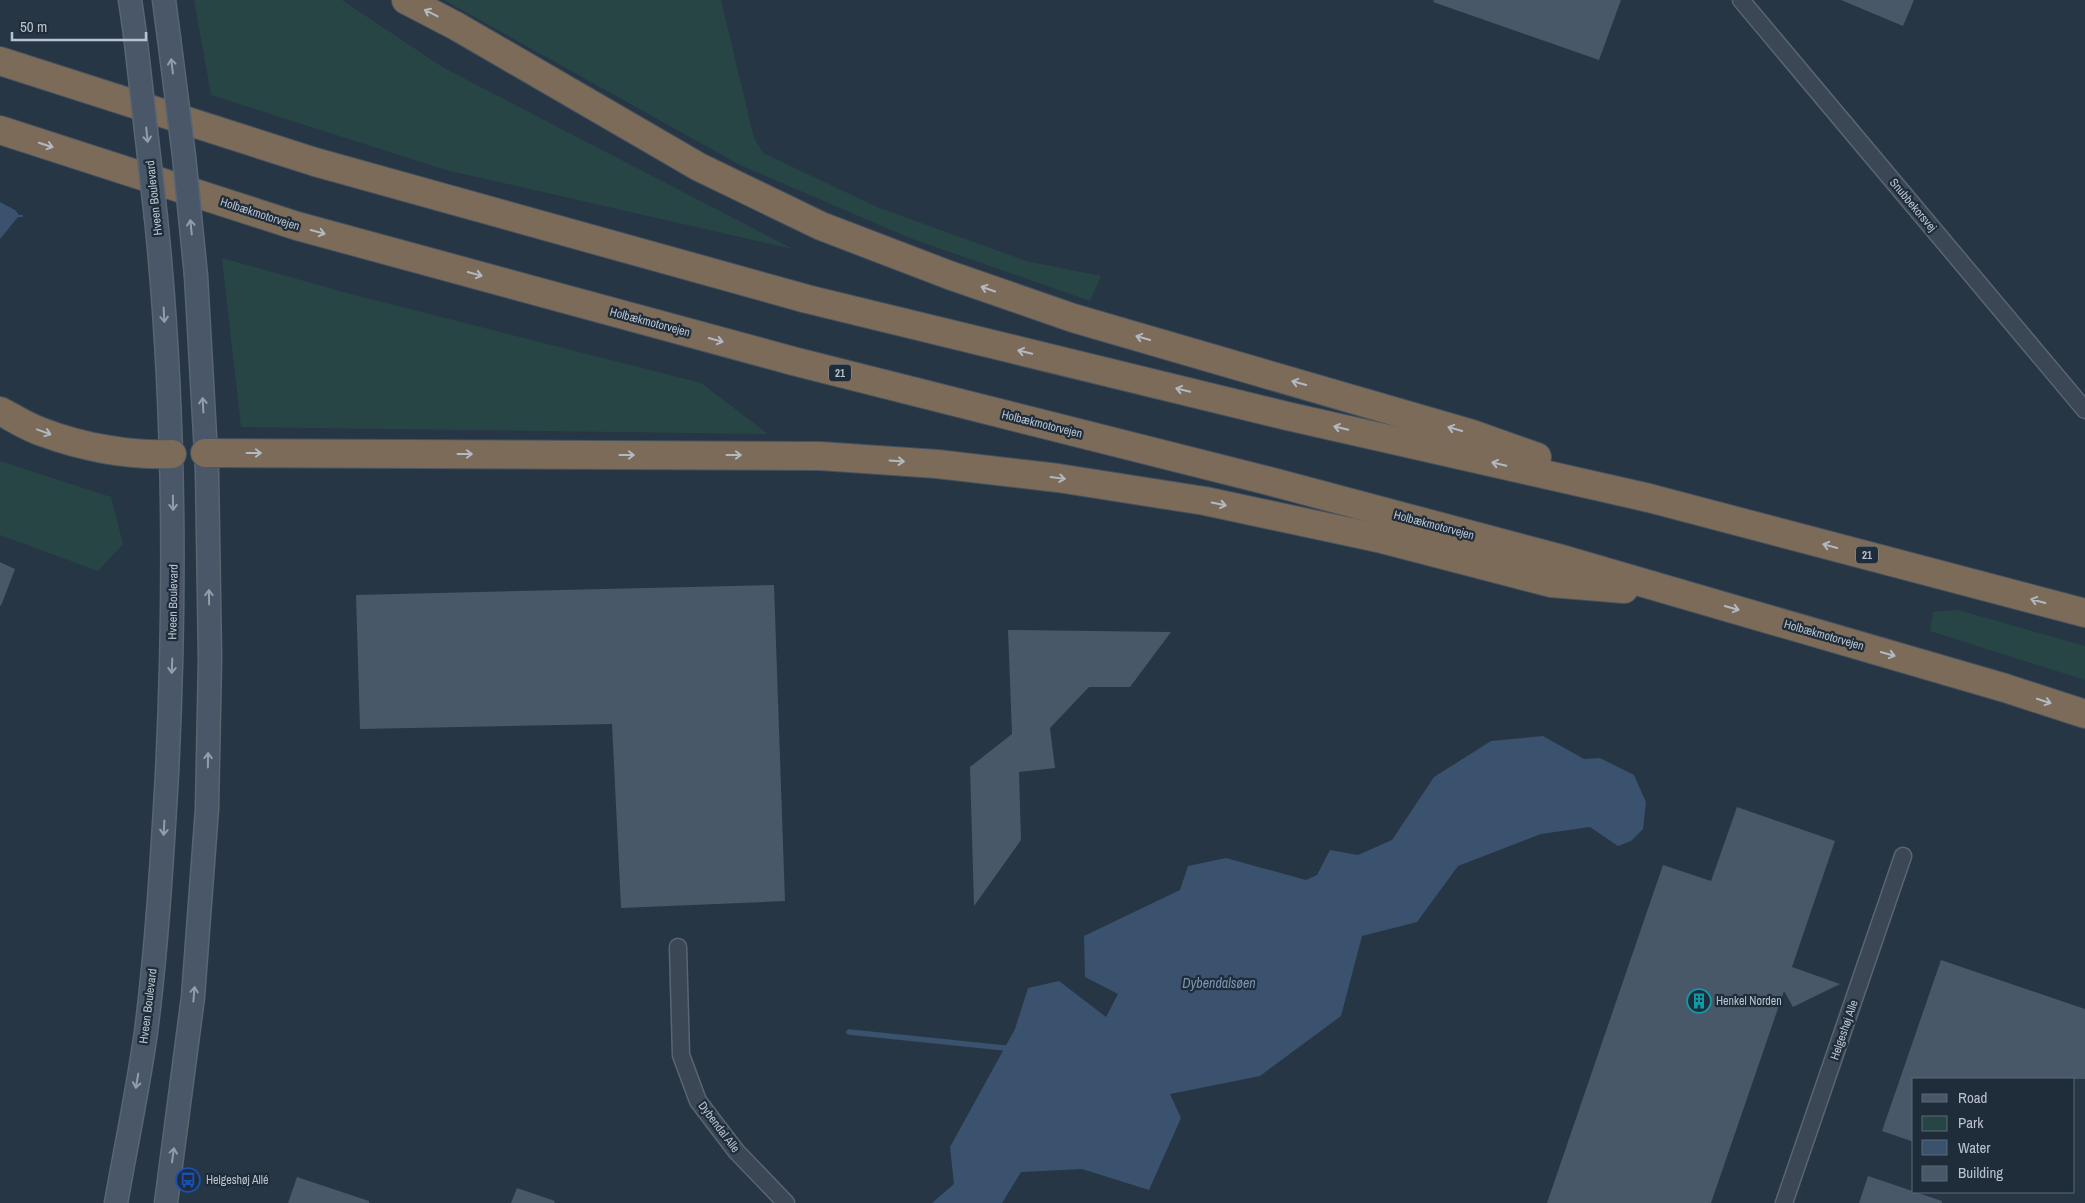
<svg xmlns="http://www.w3.org/2000/svg" width="2085" height="1203" font-family="'Archivo Narrow',sans-serif">
  <style>
    .green { fill: #284546 }
    .water { fill: #3a526d }
    .lines { fill: none; stroke-linecap: round; stroke-linejoin: round }
    .stream { stroke: #3a526d; stroke-width: 5.5 }
    .building { fill: #485869 }
    .street-casing { stroke: #5a6572; stroke-width: 19 }
    .secondary-casing { stroke: #5a6572; stroke-width: 25 }
    .highway-casing { stroke: #45525f; stroke-width: 30 }
    .street { stroke: #3b4755; stroke-width: 16 }
    .secondary { stroke: #495768; stroke-width: 22 }
    .highway { stroke: #7b6b58; stroke-width: 28 }
    .secondary-bridge-casing { stroke: #5a6572; stroke-width: 25; stroke-linecap: butt }
    .secondary-bridge { stroke: #495768; stroke-width: 22 }
    .oneway { stroke: #b3b9c2 }
    .oneway2 { stroke: #929daa }
    .labels { text-anchor: middle; stroke-width: 4.5; stroke-linejoin: round; paint-order: stroke }
    .shield { fill: #1f2c3a; stroke: #8b95a2; stroke-width: 1 }
    .shield-label { font-size: 11px; font-weight: bold; fill: #b9c2ce }
    .street-label { font-size: 12px; fill: #b9c2ce; stroke: #1f2c3a }
    .poi-label { font-size: 12px; fill: #b9c2ce; stroke: #1f2c3a; text-anchor: start }
    .water-label { font-size: 14px; font-style: italic; fill: #7895b2; stroke: #1f2c3a }
  </style>
  <rect width="100%" height="100%" fill="#263645"/>
  <g class="green">
    <polygon points="194,0 342,0 444,68 793,249 446,170 211,95"/>
    <polygon points="444,0 721,0 754,138 763,153 877,207 1026,261 1101,276 1090,301 910,238 740,165"/>
    <polygon points="222,258 347,293 701,383 768,434 241,427"/>
    <polygon points="0,461 111,497 123,544 98,571 0,535"/>
    <polygon points="1958,610 2085,646 2085,680 1930,631 1933,612"/>
  </g>
  <g class="water">
    <polygon points="0,202 15,210 19,215 23,215 23,217 18,217 0,239"/>
    <polygon points="1543,736 1584,759 1600,758 1634,775 1646,802 1643,829 1631,841 1618,846 1590,827 1541,834 1458,866 1417,922 1362,936 1341,1016 1260,1076 1170,1094 1181,1118 1149,1190 1082,1169 1021,1172 1002,1203 932,1203 954,1184 950,1147 1015,1029 1028,988 1059,981 1106,1017 1118,994 1085,977 1084,936 1180,890 1188,866 1226,858 1306,880 1317,875 1330,850 1358,855 1392,840 1434,777 1491,741"/>
  </g>
  <g class="lines">
    <polyline class="stream" points="849,1032 1005,1048"/>
  </g>
  <g class="building">
    <polygon points="1434,0 1621,0 1599,60 1433,2"/>
    <polygon points="1841,0 1914,0 1903,26"/>
    <polygon points="0,562 15,569 1,606 0,605"/>
    <polygon points="774,585 785,901 621,908 612,724 360,729 356,595"/>
    <polygon points="1008,630 1171,632 1130,687 1089,687 1050,728 1055,768 1019,772 1021,840 974,906 970,767 1012,734"/>
    <polygon points="1737,807 1835,841 1792,967 1840,984 1793,1007 1784,991 1711,1203 1547,1203 1663,865 1711,881"/>
    <polygon points="1941,960 2085,1009 2085,1079 1914,1079 1914,1142 1882,1131"/>
    <polygon points="1868,1176 1942,1201 1942,1203 1859,1203"/>
    <polygon points="297,1177 369,1201 369,1203 288,1203"/>
    <polygon points="517,1188 555,1201 554,1203 511,1203"/>
  </g>
  <g class="lines">
    <g class="street-casing">
      <g id="street">
        <polyline points="1741,0 2085,410"/>
        <polyline points="678,947 681,1055 698,1101 736,1151 786,1203"/>
        <polyline points="1784,1203 1903,856"/>
      </g>
    </g>
    <g class="secondary-casing">
      <g id="secondary">
        <polyline points="130,0 135,34"/>
        <polyline points="164,0 169,38"/>
        <path d="M116 1203C126 1146 138 1089 146 1032 157 946 162 860 167 774 176 589 175 403 156 218"/>
        <polyline points="166,1203 193,997 207,809 210,659 207,471 196,276"/>
      </g>
    </g>
    <g class="highway-casing">
      <g id="highway">
        <polyline points="406,0 456,26 699,167 821,226 949,275 1073,318 1472,434 1537,457"/>
        <polyline points="0,61 315,162 807,299 1287,416 1649,498 2085,613"/>
        <polyline points="0,130 297,226 793,361 1265,480 1558,558 2005,688 2085,714"/>
        <path d="M0 411C14 418 27 427 42 432 82 447 129 456 172 454"/>
        <polyline points="205,453 820,456 937,464 1058,478 1205,501 1378,538 1551,583 1624,589"/>
      </g>
    </g>
    <use href="#street" class="street"/>
    <use href="#secondary" class="secondary"/>
    <use href="#highway" class="highway"/>
    <g class="secondary-bridge-casing">
      <g id="secondary-bridge">
        <polyline points="135,34 156,218"/>
        <polyline points="169,38 184,156 196,276"/>
      </g>
    </g>
    <use href="#secondary-bridge" class="secondary-bridge"/>
  </g>
  <defs><path id="oneway-shaft" d="M-6 0H5M1.5-3L5.5 0L1.5 3" fill="none" stroke-width="1.6" stroke-linecap="round" stroke-linejoin="round" transform="scale(1.25)"/></defs>
  <g class="oneway">
    <use href="#oneway-shaft" transform="translate(431 13) rotate(-153)"/>
    <use href="#oneway-shaft" transform="translate(46 145) rotate(18)"/>
    <use href="#oneway-shaft" transform="translate(318 232) rotate(15)"/>
    <use href="#oneway-shaft" transform="translate(475 274) rotate(15)"/>
    <use href="#oneway-shaft" transform="translate(988 289) rotate(-161)"/>
    <use href="#oneway-shaft" transform="translate(1143 338) rotate(-164)"/>
    <use href="#oneway-shaft" transform="translate(716 340) rotate(15)"/>
    <use href="#oneway-shaft" transform="translate(1025 352) rotate(-166)"/>
    <use href="#oneway-shaft" transform="translate(1299 383) rotate(-164)"/>
    <use href="#oneway-shaft" transform="translate(1183 390) rotate(-166)"/>
    <use href="#oneway-shaft" transform="translate(1341 428) rotate(-167)"/>
    <use href="#oneway-shaft" transform="translate(1455 429) rotate(-164)"/>
    <use href="#oneway-shaft" transform="translate(44 432) rotate(20)"/>
    <use href="#oneway-shaft" transform="translate(254 453)"/>
    <use href="#oneway-shaft" transform="translate(465 454)"/>
    <use href="#oneway-shaft" transform="translate(627 455)"/>
    <use href="#oneway-shaft" transform="translate(734 455)"/>
    <use href="#oneway-shaft" transform="translate(897 461) rotate(4)"/>
    <use href="#oneway-shaft" transform="translate(1499 464) rotate(-167)"/>
    <use href="#oneway-shaft" transform="translate(1058 478) rotate(8)"/>
    <use href="#oneway-shaft" transform="translate(1219 504) rotate(12)"/>
    <use href="#oneway-shaft" transform="translate(1830 546) rotate(-165)"/>
    <use href="#oneway-shaft" transform="translate(2038 601) rotate(-165)"/>
    <use href="#oneway-shaft" transform="translate(1732 608) rotate(16)"/>
    <use href="#oneway-shaft" transform="translate(1888 654) rotate(16)"/>
    <use href="#oneway-shaft" transform="translate(2044 701) rotate(18)"/>
  </g>
  <g class="oneway2">
    <use href="#oneway-shaft" transform="translate(172 66) rotate(-97)"/>
    <use href="#oneway-shaft" transform="translate(147 135) rotate(84)"/>
    <use href="#oneway-shaft" transform="translate(191 227) rotate(-96)"/>
    <use href="#oneway-shaft" transform="translate(164 315) rotate(87)"/>
    <use href="#oneway-shaft" transform="translate(203 405) rotate(-93)"/>
    <use href="#oneway-shaft" transform="translate(173 503) rotate(89)"/>
    <use href="#oneway-shaft" transform="translate(209 597) rotate(-91)"/>
    <use href="#oneway-shaft" transform="translate(172 666) rotate(92)"/>
    <use href="#oneway-shaft" transform="translate(208 760) rotate(-89)"/>
    <use href="#oneway-shaft" transform="translate(164 828) rotate(93)"/>
    <use href="#oneway-shaft" transform="translate(194 994) rotate(-85)"/>
    <use href="#oneway-shaft" transform="translate(137 1081) rotate(100)"/>
    <use href="#oneway-shaft" transform="translate(173 1155) rotate(-82)"/>
  </g>
  <defs>
    <g id="building-ring" transform="scale(1.25)"><circle r="9.5" fill="#1f2c3a" stroke="#0f9aa8" stroke-width="1.5"/><path d="M-4-6H4V6H1V3H-1V6H-4ZM-2.5-4.3h1.7v1.8h-1.7ZM.8-4.3h1.7v1.8H.8ZM-2.5-1h1.7V.8h-1.7ZM.8-1h1.7V.8H.8Z" fill="#0f9aa8"/></g>
    <g id="bus-ring" transform="scale(1.25)"><circle r="9.5" fill="#1f2c3a" stroke="#1a4fb4" stroke-width="1.5"/><path d="M-5-6H5V4H4V6H2V4H-2V6H-4V4H-5ZM-3.5-4V0h7V-4ZM-3.5 1.2v1.5H-2V1.2ZM2 1.2v1.5H3.5V1.2Z" fill="#1a4fb4"/></g>
  </defs>
  <g fill-rule="evenodd">
    <use href="#building-ring" x="1699" y="1001"/>
    <use href="#bus-ring" x="188" y="1180"/>
  </g>
  <g class="labels">
    <g class="shield">
      <rect x="829" y="364.5" width="22" height="17" rx="4"/>
      <rect x="1856" y="546.5" width="22" height="17" rx="4"/>
    </g>
    <g class="shield-label">
      <text x="840" y="377">21</text>
      <text x="1867" y="559">21</text>
    </g>
    <g class="street-label">
      <text transform="translate(154 198) rotate(-96)" y="4">Hveen Boulevard</text>
      <text transform="translate(1913 205) rotate(50)" y="4">Snubbekorsvej</text>
      <text transform="translate(260 214) rotate(18)" y="4">Holbækmotorvejen</text>
      <text transform="translate(650 322) rotate(15)" y="4">Holbækmotorvejen</text>
      <text transform="translate(1042 424) rotate(14)" y="4">Holbækmotorvejen</text>
      <text transform="translate(1434 525) rotate(15)" y="4">Holbækmotorvejen</text>
      <text transform="translate(173 602) rotate(-89)" y="4">Hveen Boulevard</text>
      <text transform="translate(1824 635) rotate(16)" y="4">Holbækmotorvejen</text>
      <text transform="translate(148 1006) rotate(-83)" y="4">Hveen Boulevard</text>
      <text transform="translate(1844 1030) rotate(-71)" y="4">Helgeshøj Alle</text>
      <text transform="translate(719 1127) rotate(53)" y="4">Dybendal Alle</text>
    </g>
    <g class="poi-label">
      <text x="1716" y="1005">Henkel Norden</text>
      <text x="206" y="1184">Helgeshøj Allé</text>
    </g>
    <g class="water-label">
      <text x="1219" y="988">Dybendalsøen</text>
    </g>
  </g>
  <rect x="1912" y="1078" width="162" height="115" fill="#1f2c3a" stroke="#5d6875"/>
  <rect x="1922" y="1094" width="25" height="8" fill="#495768" stroke="#5d6875"/>
  <text x="1958" y="1103" font-size="15" fill="#b9c2ce">Road</text>
  <rect x="1922" y="1116" width="25" height="15" fill="#284546" stroke="#5d6875"/>
  <text x="1958" y="1128" font-size="15" fill="#b9c2ce">Park</text>
  <rect x="1922" y="1140" width="25" height="15" fill="#3a526d" stroke="#5d6875"/>
  <text x="1958" y="1153" font-size="15" fill="#b9c2ce">Water</text>
  <rect x="1922" y="1166" width="25" height="15" fill="#485869" stroke="#5d6875"/>
  <text x="1958" y="1178" font-size="15" fill="#b9c2ce">Building</text>
  <path d="M12 32v8h134v-8" fill="none" stroke="#b9c2ce" stroke-width="2.5"/>
  <text x="20" y="32" font-size="15" fill="#b9c2ce" stroke="#1f2c3a" stroke-width="4" paint-order="stroke">50 m</text>
</svg>
